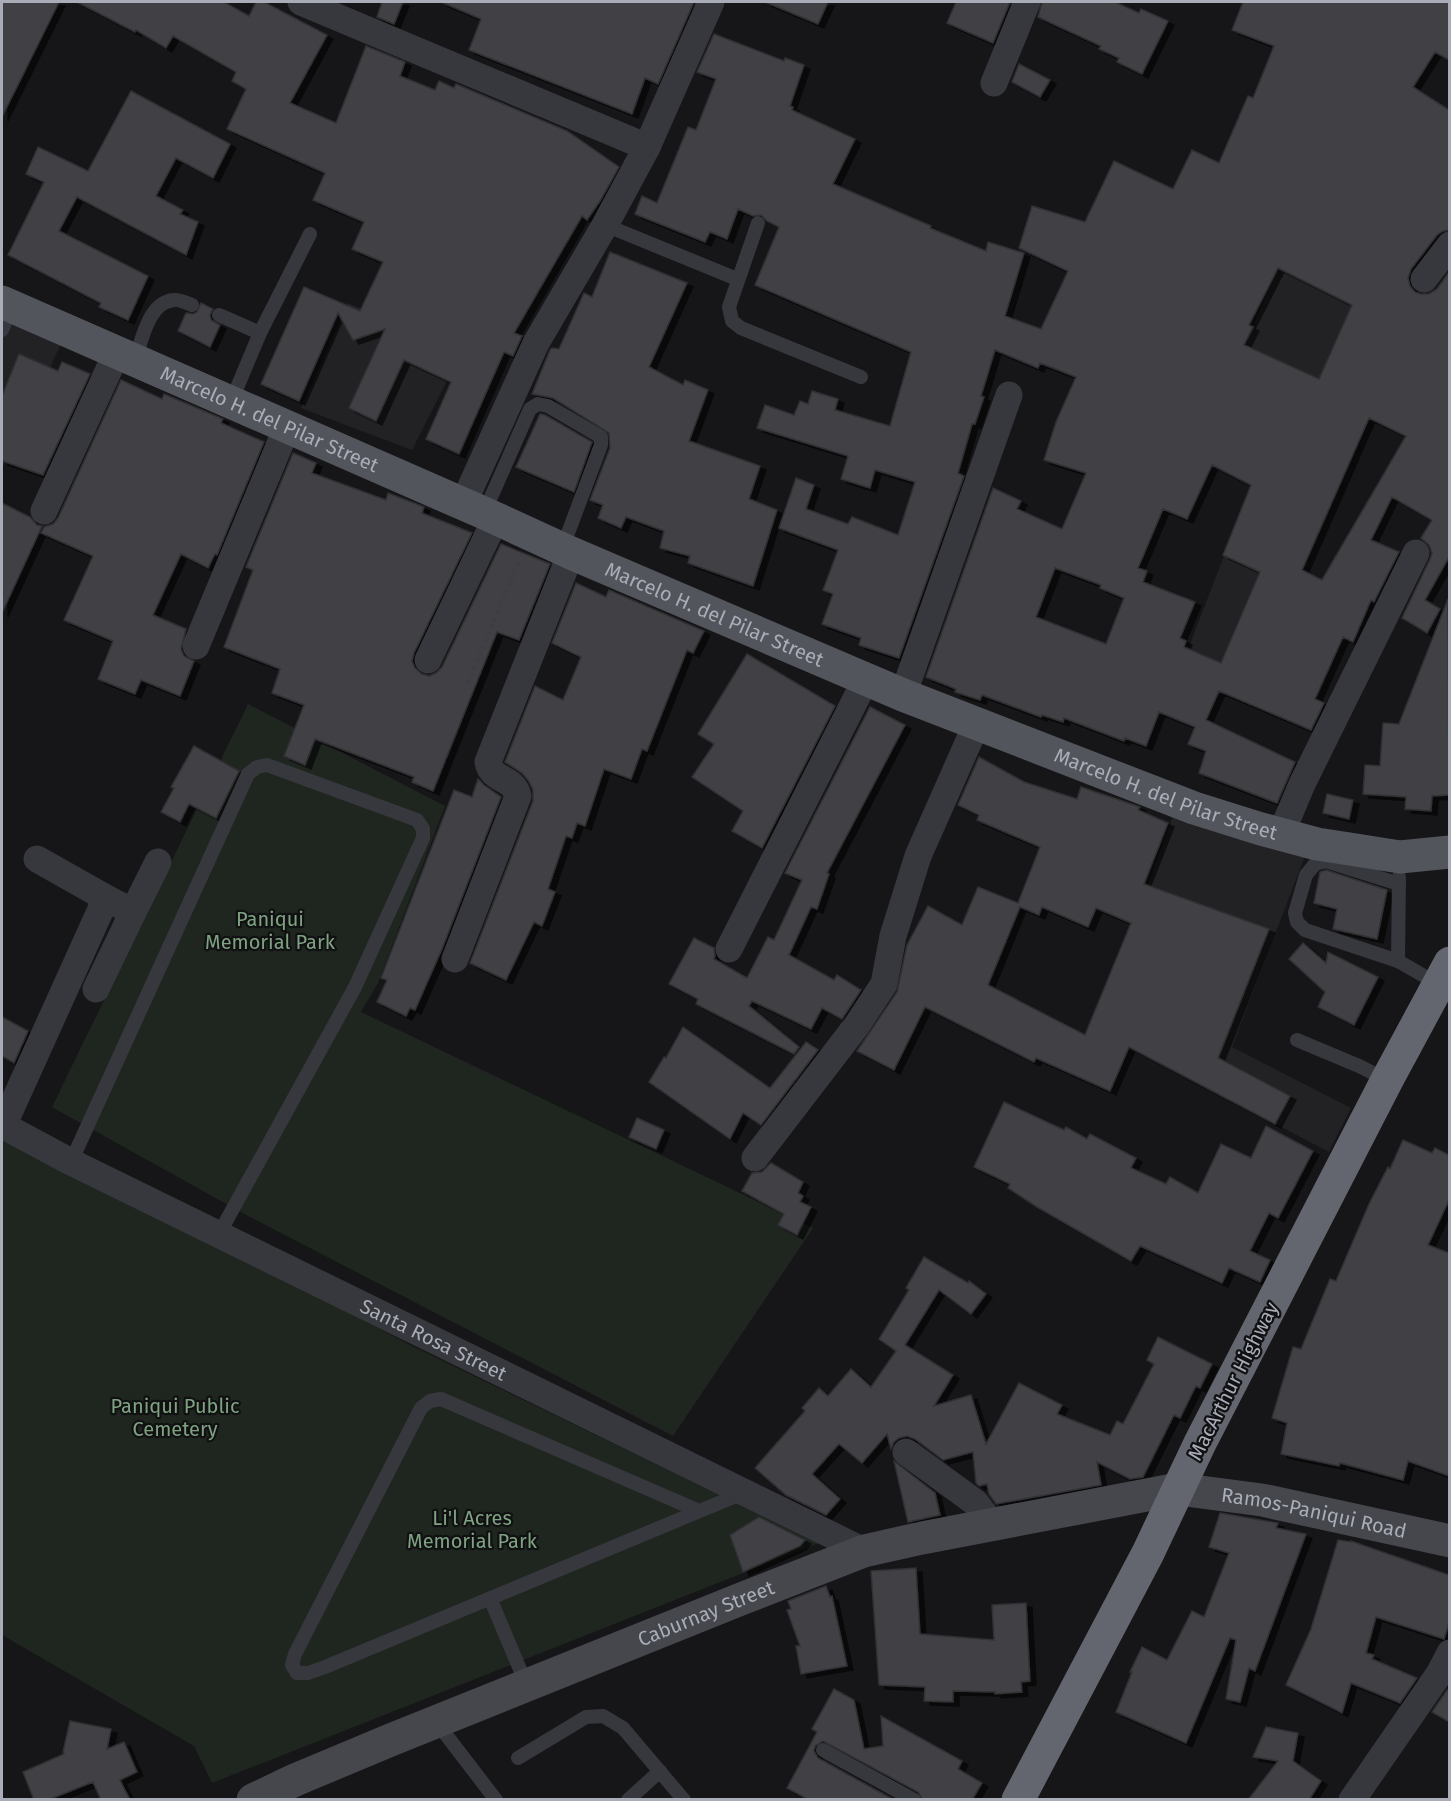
<svg xmlns="http://www.w3.org/2000/svg" width="1451" height="1801" font-family="'Fira Sans',sans-serif">
  <style>
    .built { fill: #222225 }
    .green { fill: #1e261f }
    .building { fill: #404145; stroke: #303034; stroke-width: 1.5; fill-rule: evenodd; filter: url(#shadow) }
    .lines { fill: none; stroke-linecap: round; stroke-linejoin: round }
    .path { stroke: #3d3f44; stroke-width: 4; stroke-dasharray: 3 4.5; stroke-linecap: butt }
    .lane { stroke: #37383d; stroke-width: 14 }
    .street { stroke: #37383d; stroke-width: 27 }
    .secondary { stroke: #45474d; stroke-width: 33 }
    .primary { stroke: #53555c; stroke-width: 33 }
    .highway { stroke: #63666e; stroke-width: 33 }
    .labels { text-anchor: middle; stroke-width: 4.5; stroke-linejoin: round; paint-order: stroke }
    .street-label { font-size: 20px; fill: #a8adb8; stroke: #111113 }
    .park-label { font-size: 20px; fill: #7fa381; stroke: #111113 }
  </style>
  <defs>
    <filter id="shadow"><feDropShadow dx="6" dy="4" stdDeviation="0" flood-color="#0009"/></filter>
  </defs>
  <rect width="100%" height="100%" fill="#161618"/>
  <g class="built">
    <polygon points="1341,118 1423,173 1253,676 1188,649 1260,463 1207,434"/>
    <polygon points="348,303 462,351 412,450 301,408"/>
    <polygon points="2,318 61,344 2,468"/>
    <polygon points="1176,808 1305,856 1232,1047 1351,1108 1329,1152 1089,1026 1147,886"/>
  </g>
  <g class="green">
    <polygon points="248,704 445,806 378,983 361,1012 813,1228 673,1436 250,1217 52,1107"/>
    <polygon points="2,1129 412,1346 819,1543 212,1783 194,1746 2,1635"/>
  </g>
  <g class="building">
    <polygon points="2,2 59,2 2,117"/>
    <polygon points="77,2 224,2 249,16 256,2 264,2 327,35 290,103 336,123 366,46 405,62 400,76 435,90 439,81 454,88 456,84 567,131 619,167 600,201 587,220 582,216 514,333 522,336 513,356 504,352 459,454 426,439 451,382 404,360 376,421 349,408 385,329 353,340 338,313 299,401 261,384 304,287 360,311 383,262 352,249 364,222 313,200 325,173 227,129 246,89 232,81 236,72 173,36 166,48 136,30 135,32"/>
    <polygon points="382,2 403,2 394,24 377,17"/>
    <polygon points="441,2 694,2 658,84 645,78 632,114 469,50 481,19"/>
    <polygon points="765,2 828,2 818,24"/>
    <polygon points="956,2 1010,2 993,43 947,23"/>
    <polygon points="1042,2 1115,2 1139,13 1141,9 1168,21 1142,74 1117,62 1119,58 1099,49 1101,46 1038,17"/>
    <path d="M1243 2H1449V60L1435 52 1413 87 1449 110V230L1443 231 1437 235 1411 269 1408 278 1410 286 1415 292 1421 294H1429L1437 289 1449 272V557L1425 600 1440 609 1427 633 1402 618 1430 559 1432 553 1429 545 1421 538 1432 520 1392 497 1371 540 1399 552 1374 602 1371 600 1353 642 1343 637 1315 699 1324 703 1311 730 1219 691 1206 720 1295 762 1277 803 1199 773 1206 751 1188 744 1195 727 1159 712 1146 746 1125 738 1124 741 1064 718 1063 722 1042 715 1041 717 982 695 980 700 955 692 956 689 926 677 993 488 1021 501 1017 509 1062 529 1086 473 1044 460 1056 422 1076 377 1040 363 1038 368 995 350 981 396 984 397 975 424H972L958 473 964 476 899 658 859 645 861 638 822 624 833 594 823 590 838 550 779 528 796 478 814 485 806 509 848 524 852 517 898 535 915 482 875 470 870 488 841 479 848 456 757 428 765 405 794 415 800 401 808 404 812 391 838 399 835 410 890 426 911 352 755 285 779 227 767 221 761 215 753 216 738 209 727 239 710 232 705 242 635 214 642 196 657 203 688 127 696 130 716 79 697 72 714 34 784 61 785 58 804 65 790 106 793 107 792 110 855 139 833 184 931 226 930 228 986 251 988 242 1024 253 1005 316 1041 329 1068 271 1019 248 1032 206 1085 222 1114 161 1173 189 1192 150 1219 163 1248 96 1253 98 1274 46 1232 30ZM1278 268 1352 305 1319 379 1244 345 1253 327 1249 325ZM1369 418 1406 436 1322 580 1302 570ZM1212 465 1251 485 1223 555 1260 572 1221 663 1184 647 1186 641 1180 638 1195 602 1143 582 1147 571 1138 568 1163 509 1187 519ZM1055 568 1101 585 1100 588 1124 598 1106 644 1036 617Z"/>
    <polygon points="1019,64 1050,80 1040,97 1012,82"/>
    <polygon points="131,91 230,144 213,178 176,158 156,196 183,210 180,214 198,222 186,255 77,197 59,231 148,276 128,320 99,307 101,303 8,255 44,182 26,174 38,147 88,171"/>
    <polygon points="610,252 687,283 649,367 683,385 685,380 708,390 689,441 760,466 749,499 777,510 753,586 688,563 690,556 660,548 664,531 626,517 621,528 598,518 603,505 590,500 610,448 609,433 553,398 532,394 550,350 552,348 559,349 584,293 592,297"/>
    <polygon points="201,303 213,309 210,315 211,320 220,325 210,347 178,331 186,313 193,314 197,312"/>
    <polygon points="19,354 58,371 62,362 90,374 43,475 2,461 2,396"/>
    <polygon points="121,380 162,399 164,394 223,419 221,423 264,442 217,555 215,554 208,568 181,554 153,615 186,629 181,649 184,656 194,661 180,696 141,680 135,694 98,679 113,641 64,620 93,556 41,533 44,527 53,524 58,518"/>
    <polygon points="540,414 545,415 592,442 574,492 516,467"/>
    <polygon points="293,453 316,463 312,473 386,500 388,493 424,507 422,513 472,533 414,653 412,661 415,668 422,674 429,676 436,673 442,667 501,544 550,564 519,640 497,632 433,791 412,782 414,777 315,739 305,765 284,756 304,705 272,693 280,669 224,647 253,570 246,567"/>
    <polygon points="2,503 30,517 37,525 42,526 2,613"/>
    <polygon points="576,583 606,597 609,590 704,631 693,653 687,650 647,751 642,749 631,779 604,769 585,826 577,823 572,838 566,836 548,889 555,892 542,926 534,922 506,980 470,963 533,801 533,790 528,780 522,773 505,762 535,686 563,700 581,657 552,643"/>
    <polygon points="1448,599 1449,795 1432,796 1431,811 1405,809 1406,797 1363,794 1365,765 1380,766 1383,723 1399,724"/>
    <polygon points="747,654 835,706 762,848 732,831 743,811 692,777 714,744 698,734"/>
    <polygon points="870,707 905,725 827,873 829,874 817,909 811,907 789,955 834,980 837,975 861,990 842,1019 822,1008 811,1029 752,1001 749,1006 799,1047 794,1054 696,1004 698,999 669,984 694,938 714,948 715,956 714,959 747,978 768,937 774,940 802,880 785,873"/>
    <polygon points="194,746 239,771 216,818 189,804 180,822 161,812 174,788 171,787"/>
    <path d="M979 757 1024 782 1077 799 1081 787 1140 807 1138 810 1168 823 1144 884 1269 929 1218 1058 1290 1096 1275 1124 1129 1047 1110 1091 1036 1058 1034 1062 925 1007 894 1070 857 1051 897 992 907 945 928 906 962 925 978 887 1018 903 1040 847 977 820 979 815 958 805ZM1020 907 1039 915 1042 907 1088 927 1096 908 1131 923 1085 1035 988 985Z"/>
    <polygon points="478,779 484,785 501,797 442,949 415,1010 410,1008 406,1016 377,1002 387,980 381,978 454,790 472,797"/>
    <polygon points="1327,794 1353,800 1349,819 1323,813"/>
    <polygon points="1326,870 1387,890 1377,939 1333,929 1337,909 1314,903 1320,872"/>
    <polygon points="1303,943 1326,963 1328,952 1378,977 1354,1025 1318,1007 1325,992 1289,959"/>
    <polygon points="2,1017 28,1031 14,1063 2,1056"/>
    <polygon points="683,1027 770,1088 806,1042 818,1050 761,1125 743,1113 730,1139 649,1082 664,1057 666,1058"/>
    <polygon points="1004,1102 1064,1130 1066,1127 1087,1139 1090,1134 1136,1158 1131,1168 1166,1184 1170,1177 1198,1193 1221,1144 1251,1158 1266,1126 1313,1151 1278,1218 1269,1213 1250,1251 1270,1260 1260,1282 1229,1268 1222,1283 1140,1246 1131,1261 1037,1207 1008,1188 1010,1184 974,1167"/>
    <polygon points="637,1118 664,1130 656,1149 629,1137"/>
    <polygon points="1403,1140 1432,1153 1435,1148 1449,1155 1449,1200 1428,1245 1449,1253 1449,1476 1408,1461 1403,1480 1340,1463 1339,1466 1281,1454 1287,1423 1272,1418 1293,1347 1301,1349 1330,1279 1336,1281 1369,1204 1388,1167 1390,1169"/>
    <polygon points="771,1163 803,1182 798,1193 803,1196 800,1202 811,1207 797,1235 778,1225 784,1214 742,1191 752,1173 762,1172"/>
    <polygon points="924,1257 968,1283 969,1281 986,1294 971,1314 939,1290 905,1345 953,1375 934,1406 971,1395 986,1444 1019,1383 1062,1405 1057,1414 1110,1435 1117,1421 1123,1424 1154,1364 1147,1360 1158,1337 1212,1364 1200,1388 1196,1386 1180,1418 1174,1415 1143,1477 1130,1479 1097,1462 1101,1485 996,1504 989,1494 987,1484 979,1486 976,1483 973,1452 943,1460 915,1439 907,1436 899,1438 894,1442 891,1449 887,1434 862,1463 839,1444 812,1474 840,1499 826,1515 786,1495 755,1468 805,1411 802,1408 819,1388 828,1396 851,1369 871,1387 896,1351 879,1339 909,1290 906,1288"/>
    <polygon points="894,1461 935,1493 940,1515 908,1522"/>
    <polygon points="1220,1513 1278,1523 1276,1528 1306,1534 1255,1671 1249,1668 1240,1702 1226,1699 1236,1640 1230,1638 1186,1743 1116,1712 1132,1672 1130,1672 1142,1647 1167,1660 1192,1611 1204,1617 1229,1553 1209,1547"/>
    <polygon points="759,1517 805,1540 800,1546 743,1572 730,1535"/>
    <polygon points="1338,1540 1351,1542 1351,1541 1449,1575 1449,1623 1444,1639 1376,1617 1366,1653 1374,1655 1372,1659 1417,1678 1400,1703 1351,1683 1342,1713 1286,1685 1311,1629"/>
    <polygon points="916,1568 920,1634 994,1640 992,1605 1026,1603 1030,1681 1021,1682 1022,1692 995,1694 995,1692 953,1691 953,1702 924,1701 925,1687 879,1685 871,1571"/>
    <polygon points="826,1586 830,1597 832,1596 847,1666 801,1674 796,1646 800,1646 787,1610 791,1609 788,1601"/>
    <polygon points="834,1689 854,1700 864,1749 883,1746 881,1716 962,1761 958,1769 982,1783 972,1800 923,1800 918,1792 823,1741 815,1746 814,1751 818,1758 894,1800 809,1800 787,1788 817,1732 812,1729"/>
    <polygon points="1447,1690 1449,1691 1449,1722 1432,1712"/>
    <polygon points="70,1721 111,1729 107,1749 124,1742 137,1772 120,1780 130,1800 101,1800 93,1782 48,1800 34,1800 23,1772 64,1754 63,1752"/>
    <polygon points="1266,1727 1298,1733 1293,1761 1321,1781 1309,1800 1248,1800 1278,1761 1253,1757"/>
  </g>
  <g class="lines">
    <polyline class="path" points="468,683 519,560"/>
    <g class="lane">
      <polyline points="758,223 729,307 732,321 741,328 861,377"/>
      <polyline points="605,225 737,279"/>
      <polyline points="219,315 260,333 231,402"/>
      <polyline points="2,330 12,306"/>
      <polyline points="260,333 310,234"/>
      <path d="M135 360C142 341 148 302 174 300 179 299 186 303 192 305"/>
      <polyline points="484,513 530,409 538,404 548,406 601,437 601,445 562,549"/>
      <polyline points="1399,877 1398,961 1438,984"/>
      <polyline points="1398,961 1305,930 1297,922 1295,913 1306,875 1315,864 1326,861 1399,884"/>
      <polyline points="1297,1040 1359,1066 1387,1080"/>
      <polyline points="71,1162 248,774 257,767 267,765 417,820 423,829 423,838 355,987 219,1234"/>
      <polyline points="699,1511 441,1399 430,1401 421,1408 295,1654 292,1665 297,1673 308,1673 325,1667 743,1493"/>
      <polyline points="490,1598 527,1686"/>
      <polyline points="437,1723 496,1800"/>
      <polyline points="823,1750 914,1800"/>
      <polyline points="518,1758 586,1717 603,1716 623,1728 684,1800"/>
      <polyline points="628,1800 660,1771"/>
    </g>
    <g class="street">
      <polyline points="301,2 647,147"/>
      <polyline points="994,83 1027,2"/>
      <polyline points="1424,279 1450,245"/>
      <polyline points="463,504 536,343 605,225 647,147 711,2"/>
      <polyline points="44,511 117,352"/>
      <polyline points="196,646 287,427"/>
      <polyline points="428,660 496,518"/>
      <polyline points="903,695 1009,395"/>
      <polyline points="1281,834 1302,784 1416,553"/>
      <polyline points="106,898 133,912 158,862"/>
      <polyline points="729,949 866,679"/>
      <path d="M455 959 518 796C514 777 491 781 488 762L571 553"/>
      <polyline points="96,989 133,912"/>
      <path id="s1" d="M2 1125 71 1162 864 1551"/>
      <polyline points="3,1126 106,898 37,859"/>
      <polyline points="755,1158 857,1025 884,984 893,936 918,856 976,725"/>
      <polyline points="906,1452 976,1503 991,1523"/>
      <polyline points="1352,1800 1439,1674 1450,1653"/>
    </g>
    <path class="secondary" id="s2" d="M253 1800 295 1780 393 1739 741 1599 864 1551 922 1538 1178 1489 1262 1500 1450 1541"/>
    <path class="primary" id="s3" d="M2 302 484 513 571 553 903 695 1194 808 1261 829 1317 844 1356 850 1400 857 1450 852"/>
    <polyline class="highway" points="1018,1800 1148,1553 1200,1443 1387,1080 1450,963"/>
  </g>
  <g class="labels">
    <g class="street-label">
      <text dy="7" stroke="none"><textPath href="#s3" startOffset="292">Marcelo H. del Pilar Street</textPath></text>
      <text dy="7" stroke="none"><textPath href="#s3" startOffset="778">Marcelo H. del Pilar Street</textPath></text>
      <text dy="7" stroke="none"><textPath href="#s3" startOffset="1264">Marcelo H. del Pilar Street</textPath></text>
      <text dy="7" stroke="none"><textPath href="#s1" startOffset="482">Santa Rosa Street</textPath></text>
      <text transform="translate(1233 1381) rotate(-63)" y="7">MacArthur Highway</text>
      <text dy="7" stroke="none"><textPath href="#s2" startOffset="1118">Ramos-Paniqui Road</textPath></text>
      <text dy="7" stroke="none"><textPath href="#s2" startOffset="490">Caburnay Street</textPath></text>
    </g>
    <g class="park-label">
      <text x="270" y="926">Paniqui<tspan x="270" dy="23">Memorial Park</tspan></text>
      <text x="175" y="1413">Paniqui Public<tspan x="175" dy="23">Cemetery</tspan></text>
      <text x="472" y="1525">Li'l Acres<tspan x="472" dy="23">Memorial Park</tspan></text>
    </g>
  </g>
  <rect width="1451" height="1801" fill="none" stroke="#a8adb8" stroke-width="6"/>
</svg>
